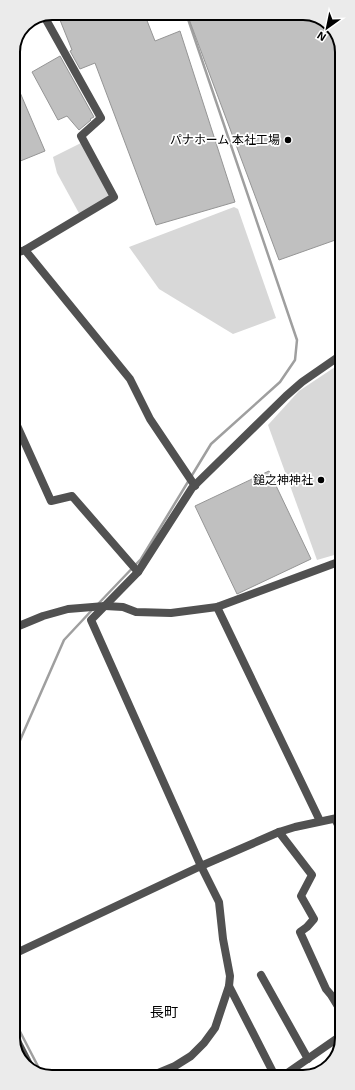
<svg xmlns="http://www.w3.org/2000/svg" width="355" height="1090" font-family="'Exo 2','Noto Sans JP',sans-serif">
  <style>
    .green { fill: #d8d8d8 }
    .lines { fill: none; stroke-linecap: round; stroke-linejoin: round }
    .stream { stroke: #9f9f9f; stroke-width: 2.5 }
    .building { fill: #c0c0c0; stroke: #959595 }
    .path { stroke: #737373; stroke-width: 1.5; stroke-dasharray: 1 2; stroke-linecap: butt }
    .minor { stroke: #515151; stroke-width: 8 }
    .tertiary { stroke: #515151; stroke-width: 8 }
    .poi-dot { fill: #000; stroke: #fff; stroke-width: 1.5 }
    .labels { text-anchor: middle; stroke-width: 3.5; stroke-linejoin: round; paint-order: stroke }
    .poi-label { font-size: 12px; fill: #000; stroke: #fff; text-anchor: end }
    .quarter-label { font-size: 14px; fill: #000; stroke: #fff }
    .rim { fill: none; stroke: #000; stroke-width: 2 }
  </style>
  <rect width="100%" height="100%" fill="#fff"/>
  <g class="green">
    <polygon points="83,142 112,197 80,215 57,173 53,157"/>
    <polygon points="234,207 238,209 276,318 233,334 159,289 129,247"/>
    <polygon points="335,367 341,385 341,553 317,560 268,425 299,391"/>
  </g>
  <g class="lines">
    <g class="stream">
      <polyline points="98,604 141,559 211,444 280,382 295,360 297,340 186,13"/>
      <polyline points="14,754 64,640 93,609"/>
      <polyline points="14,1020 42,1074"/>
    </g>
  </g>
  <g class="building">
    <polygon points="68,13 144,13 155,41 180,31 235,202 156,225 95,63 80,69 70,51 72,50 58,15"/>
    <polygon points="206,13 308,13 329,22 341,42 341,238 279,260 189,19"/>
    <polygon points="60,56 94,117 90,119 91,120 79,130 67,116 58,120 32,72"/>
    <polygon points="13,76 45,151 13,164"/>
    <polygon points="269,471 311,559 237,594 195,506"/>
  </g>
  <g class="lines">
    <g class="path">
      <polyline points="335,368 341,381"/>
      <polyline points="340,469 341,469"/>
    </g>
    <g class="minor">
      <polyline points="25,250 130,379 150,419 195,486"/>
      <polyline points="13,254 25,250 114,197 81,136 101,118 44,16"/>
      <polyline points="14,419 51,501 72,496 138,572"/>
      <polyline points="105,606 123,607 136,612 171,613 217,607 341,561"/>
      <polyline points="217,607 320,821"/>
      <polyline points="335,819 342,833"/>
      <polyline points="279,832 312,875 301,896 314,919 307,927 300,932 326,989 331,995 342,1013"/>
      <polyline points="261,975 308,1059"/>
      <polyline points="14,1035 32,1070"/>
      <polyline points="151,1076 175,1066 191,1056 204,1043 215,1028 229,986"/>
      <polyline points="275,1076 229,986 230,976 223,939 219,902 201,866 91,620 138,572 192,488 286,396 302,382 341,355"/>
      <polyline points="283,1076 342,1035"/>
    </g>
    <g class="tertiary">
      <polyline points="14,628 43,616 68,609 105,606"/>
      <polyline points="14,954 201,866 279,832 295,827 342,817"/>
    </g>
  </g>
  <g class="poi-dot">
    <circle cx="288" cy="140" r="4"/>
    <circle cx="321" cy="480" r="4"/>
  </g>
  <g class="labels">
    <g class="poi-label">
      <text x="280" y="144">パナホーム 本社工場</text>
      <text x="313" y="484">鎚之神神社</text>
    </g>
    <g class="quarter-label">
      <text x="164" y="1017">長町</text>
    </g>
  </g>
  <path d="M0 0H355V1090H0ZM52 20H303A32 32 0 0 1 335 52V1038A32 32 0 0 1 303 1070H52A32 32 0 0 1 20 1038V52A32 32 0 0 1 52 20Z" fill="#ebebeb" fill-rule="evenodd"/>
  <path class="rim" d="M52 20H303A32 32 0 0 1 335 52V1038A32 32 0 0 1 303 1070H52A32 32 0 0 1 20 1038V52A32 32 0 0 1 52 20Z"/>
  <g transform="translate(327 28) rotate(213)" stroke="#ffffff" stroke-width="3" paint-order="stroke">
  <path d="M0-3L7 15L0 10L-7 15Z" fill="#000000"/>
  <text y="-6" font-size="11" font-weight="bold" text-anchor="middle" fill="#000000">N</text>
  </g>
</svg>
